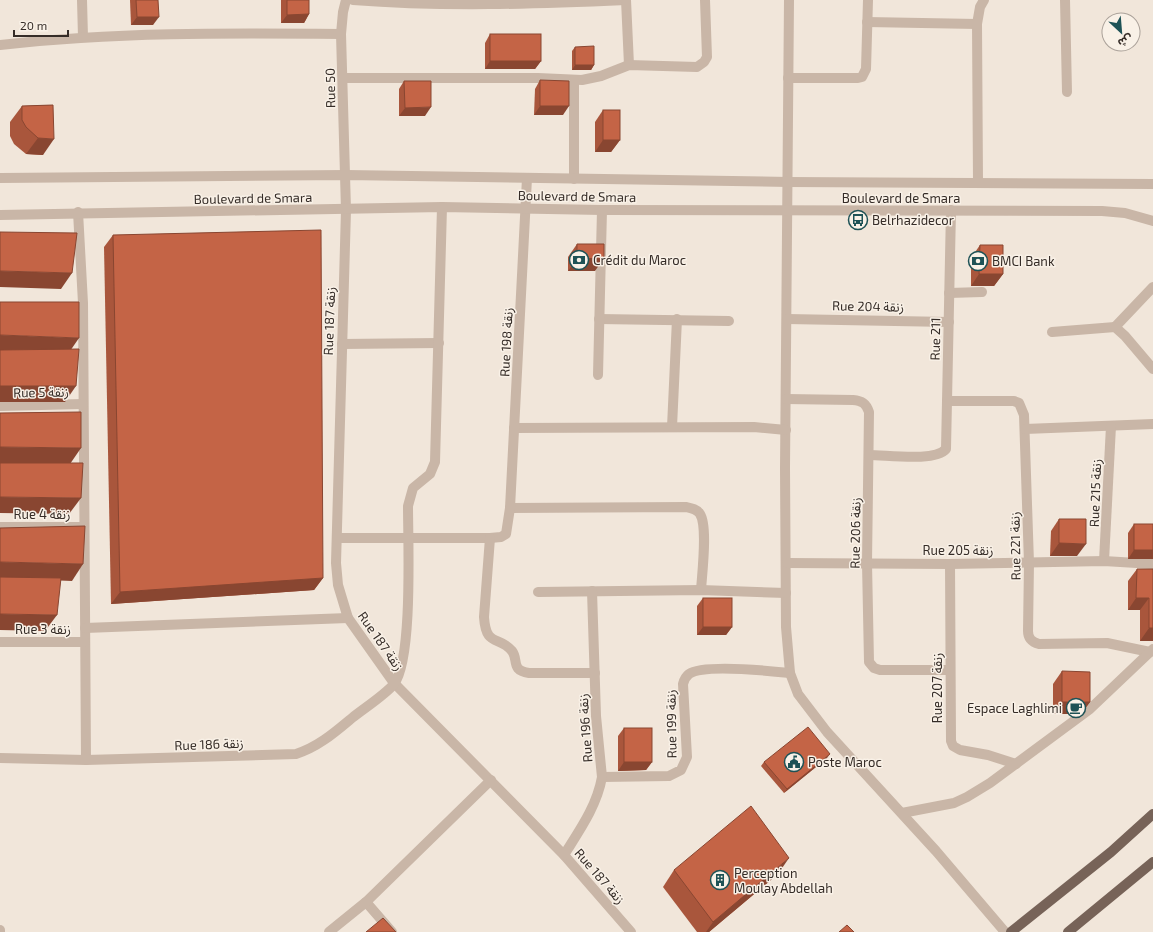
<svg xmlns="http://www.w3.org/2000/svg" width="1153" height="932" font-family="'Exo 2','Noto Sans Arabic',sans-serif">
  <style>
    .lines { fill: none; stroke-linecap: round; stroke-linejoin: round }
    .minor { stroke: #c9b6a7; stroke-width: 10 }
    .tertiary { stroke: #c9b6a7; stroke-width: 10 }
    .primary { stroke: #776358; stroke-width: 10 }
    .wall { fill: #a9563c }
    .shaded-wall { fill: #894631 }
    .building { fill: #c46446; stroke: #894631 }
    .labels { text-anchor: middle; stroke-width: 3; stroke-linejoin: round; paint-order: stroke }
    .street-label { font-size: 13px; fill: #352c27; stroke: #f9f1e7 }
    .poi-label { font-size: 13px; fill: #352c27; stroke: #f9f1e7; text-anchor: start }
  </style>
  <rect width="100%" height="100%" fill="#f1e6da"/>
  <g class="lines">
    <g class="minor">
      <polyline points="82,0 83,37"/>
      <polyline points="346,0 343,12 341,34 346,210 336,563 338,585 348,618 394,683 564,855 631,932"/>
      <path d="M353 0C443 7 535 4 626 0"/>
      <polyline points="626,0 629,65"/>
      <polyline points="789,0 785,468 786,627 790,673 798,694 827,732 936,851 1005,932"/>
      <polyline points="1065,0 1067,92"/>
      <polyline points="867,22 977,24"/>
      <path d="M0 45C114 32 227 33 341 34"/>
      <polyline points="343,78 538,78 582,80 601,76 629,65 697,67 704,62 707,57 705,0"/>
      <polyline points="788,78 858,78 862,77 866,69 868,0"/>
      <polyline points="574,179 574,80"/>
      <polyline points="978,182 977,24 980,7 984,0"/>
      <polyline points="78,212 83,303 86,760"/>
      <polyline points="949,293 982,292"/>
      <polyline points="599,319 729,321"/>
      <polyline points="787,319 949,322"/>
      <polyline points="1115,327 1153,287"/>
      <polyline points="1052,332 1115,327 1125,336 1153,369"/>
      <polyline points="342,344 439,343"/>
      <polyline points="598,375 602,210"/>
      <path d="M786 399 853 400C862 401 866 403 869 412L867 563 869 662 874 668 880 670H950"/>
      <path d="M947 401H1014L1019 403 1024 415 1029 563 1028 631C1028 639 1032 642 1039 644L1107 643 1150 652"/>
      <polyline points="0,406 83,404"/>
      <polyline points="672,427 677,319"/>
      <polyline points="514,428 754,427 786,430"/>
      <polyline points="1025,429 1153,424"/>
      <path d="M869 455C888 455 935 462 946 449L951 210"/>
      <path d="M510 508 686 507C691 508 697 509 700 514 708 526 702 574 701 590"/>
      <polyline points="0,527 84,527"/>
      <polyline points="337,538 490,538 501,537 506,534 510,508 527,178"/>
      <path d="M490 538 484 617C486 648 499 635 512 651 519 660 510 670 529 673H595"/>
      <polyline points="1104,561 1111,426"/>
      <polyline points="787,563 950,564 1104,561 1153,564"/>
      <polyline points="950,564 951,741 953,746 960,750 988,755 1016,764"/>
      <polyline points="538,592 701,590 786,593"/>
      <polyline points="85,628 348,618"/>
      <polyline points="0,642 85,642"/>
      <path d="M0 758 86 760 296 754C318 747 334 733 352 718 363 709 385 695 394 684 413 660 408 541 408 506L413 488 430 474 435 462 442 207"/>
      <path d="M602 777 669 776 681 770 687 757 683 684C684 680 685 677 689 674 703 664 771 671 790 673"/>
      <polyline points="902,813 954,803 967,797 990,783 1090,709 1153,649"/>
      <path d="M564 855C579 831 597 806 602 777L596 716 592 591"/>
      <polyline points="366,902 392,932"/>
      <polyline points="0,930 0,932"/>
      <polyline points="329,932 366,902 491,780"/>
    </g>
    <g class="tertiary">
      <polyline points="0,178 346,175 789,182 1153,184"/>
      <polyline points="0,215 442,207 602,210 1102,211 1125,213 1153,221"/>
    </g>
    <g class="primary">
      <polyline points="1011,932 1111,852 1153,814"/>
      <polyline points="1068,932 1153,862"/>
    </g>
  </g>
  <g class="wall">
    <polygon points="130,0 158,0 153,25 131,25"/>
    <polygon points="281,0 309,0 309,14 304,23 281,23"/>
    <polygon points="490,34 541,61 535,69 485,69 485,43"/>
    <polygon points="575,47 594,65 591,70 572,70 572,51"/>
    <polygon points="540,80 563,115 534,115 535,89"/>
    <polygon points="404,81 425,116 399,116 399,89"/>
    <polygon points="53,105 43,155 26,154 14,144 10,136 10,122 22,106"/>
    <polygon points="603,110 620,140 611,152 595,152 595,122"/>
    <polygon points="113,235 323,578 314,590 111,604 104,247"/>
    <polygon points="577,244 595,271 568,271 568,257"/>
    <polygon points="980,245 1003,274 994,286 971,286 971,258"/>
    <polygon points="1059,519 1077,556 1050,556 1051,531"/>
    <polygon points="1134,524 1153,524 1153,559 1128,559 1128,533"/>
    <polygon points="1137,569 1153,569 1153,641 1140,641 1140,610 1128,610 1128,581"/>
    <polygon points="703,598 732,627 726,635 697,635 697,606"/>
    <polygon points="1062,671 1090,702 1081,714 1053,714 1053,684"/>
    <polygon points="624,728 652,762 646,770 618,771 618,736"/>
    <polygon points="827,758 784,793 761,766 764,762"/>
    <polygon points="674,870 778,874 709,932 697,932 663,887"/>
  </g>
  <g class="shaded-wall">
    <polygon points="309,14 304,23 281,23 287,15"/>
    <polygon points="137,17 159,17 153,25 131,25"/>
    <polygon points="490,61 541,61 535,69 485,69"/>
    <polygon points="575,65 594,65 591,70 572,70"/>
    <polygon points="540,106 569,106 563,115 534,115"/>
    <polygon points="431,107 425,116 399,116 405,108"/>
    <polygon points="38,138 54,139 43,155 26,154"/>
    <polygon points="603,140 620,140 611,152 595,152"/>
    <polygon points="604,258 595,271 568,271 577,259"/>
    <polygon points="0,271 72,273 61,289 0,287"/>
    <polygon points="979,274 1003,274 994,286 971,286"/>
    <polygon points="0,335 79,338 68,354 0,352"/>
    <polygon points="0,386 76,386 65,402 0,402"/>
    <polygon points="0,447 81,448 70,464 0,463"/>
    <polygon points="0,497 81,498 69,514 0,513"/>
    <polygon points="1059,543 1086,544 1077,556 1050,556"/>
    <polygon points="1134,550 1153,550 1153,559 1128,559"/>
    <polygon points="0,562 83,564 72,581 0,578"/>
    <polygon points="323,578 314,590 111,604 120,592"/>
    <polygon points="1136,598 1149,598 1140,610 1128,610"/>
    <polygon points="0,614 57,615 45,631 0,630"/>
    <polygon points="703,627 732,627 726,635 697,635"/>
    <polygon points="1149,628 1153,628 1153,641 1140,641"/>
    <polygon points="1062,702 1090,702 1081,714 1053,714"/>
    <polygon points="830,754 827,758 784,793 787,789"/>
    <polygon points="624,762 652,762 646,770 618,771"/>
    <polygon points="789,858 778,874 709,932 706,932 713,922"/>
  </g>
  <g class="building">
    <polygon points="136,0 158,0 159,17 137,17"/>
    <polygon points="287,0 309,0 309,14 287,15"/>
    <rect x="490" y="34" width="51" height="27"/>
    <polygon points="594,46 594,65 575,65 575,47"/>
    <polygon points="540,80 569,81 569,106 540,106"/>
    <polygon points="404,81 431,81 431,107 405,108"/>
    <polygon points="53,105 54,139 38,138 26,127 22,120 22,106"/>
    <rect x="603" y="110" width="17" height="30"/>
    <polygon points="321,230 323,578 120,592 113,235"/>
    <polygon points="0,232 77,233 72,273 0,271"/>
    <polygon points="577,244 604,244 604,258 577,259"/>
    <polygon points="980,245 1003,245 1003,274 979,274"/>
    <polygon points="0,302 79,302 79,338 0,335"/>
    <polygon points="79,349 76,386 0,386 0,350"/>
    <polygon points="81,412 81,448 0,447 0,413"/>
    <polygon points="0,463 83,463 81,498 0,497"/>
    <polygon points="1059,519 1086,519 1086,544 1059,543"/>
    <rect x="1134" y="524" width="19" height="26"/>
    <polygon points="85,526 83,564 0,562 0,528"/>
    <polygon points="1137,569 1153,569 1153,628 1149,628 1149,598 1136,598"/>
    <polygon points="0,577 61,578 57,615 0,614"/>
    <rect x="703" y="598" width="29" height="29"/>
    <polygon points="1062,671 1090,672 1090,702 1062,702"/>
    <polygon points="808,727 830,754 787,789 764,762"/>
    <rect x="624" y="728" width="28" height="34"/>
    <polygon points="751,806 789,858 713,922 674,870"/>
    <polygon points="383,918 396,932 366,932"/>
    <polygon points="847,925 854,932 839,932"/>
  </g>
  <defs>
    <g id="bus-ring" transform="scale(1)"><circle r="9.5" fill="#f9f1e7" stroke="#1e5256" stroke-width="1.5"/><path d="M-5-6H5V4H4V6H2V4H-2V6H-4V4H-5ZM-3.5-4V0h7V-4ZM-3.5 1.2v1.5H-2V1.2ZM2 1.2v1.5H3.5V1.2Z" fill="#1e5256"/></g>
    <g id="bank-ring" transform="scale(1)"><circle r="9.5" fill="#f9f1e7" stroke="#1e5256" stroke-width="1.5"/><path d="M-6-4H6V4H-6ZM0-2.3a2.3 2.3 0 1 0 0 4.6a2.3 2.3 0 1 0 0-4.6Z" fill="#1e5256"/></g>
    <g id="cafe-ring" transform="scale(1)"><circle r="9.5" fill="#f9f1e7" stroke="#1e5256" stroke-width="1.5"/><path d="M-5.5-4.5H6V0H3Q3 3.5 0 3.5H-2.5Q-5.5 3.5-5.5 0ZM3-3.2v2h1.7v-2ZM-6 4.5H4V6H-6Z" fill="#1e5256"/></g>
    <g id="civic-ring" transform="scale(1)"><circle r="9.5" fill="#f9f1e7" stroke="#1e5256" stroke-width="1.5"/><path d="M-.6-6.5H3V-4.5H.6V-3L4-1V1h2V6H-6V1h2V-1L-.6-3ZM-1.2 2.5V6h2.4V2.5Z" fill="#1e5256"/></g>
    <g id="building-ring" transform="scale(1)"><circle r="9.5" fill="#f9f1e7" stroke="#1e5256" stroke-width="1.5"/><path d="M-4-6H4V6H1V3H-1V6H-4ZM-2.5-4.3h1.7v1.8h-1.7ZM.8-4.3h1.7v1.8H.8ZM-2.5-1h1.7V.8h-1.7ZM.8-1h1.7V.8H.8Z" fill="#1e5256"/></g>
  </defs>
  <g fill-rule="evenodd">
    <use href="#bus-ring" x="858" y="220"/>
    <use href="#bank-ring" x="579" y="260"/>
    <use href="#bank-ring" x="978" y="261"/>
    <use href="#cafe-ring" x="1076" y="708"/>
    <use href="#civic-ring" x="794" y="762"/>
    <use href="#building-ring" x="720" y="880"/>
  </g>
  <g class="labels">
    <g class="street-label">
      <text transform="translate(330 88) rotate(-91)" y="5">Rue 50</text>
      <text transform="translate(577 196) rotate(1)" y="5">Boulevard de Smara</text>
      <text transform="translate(253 198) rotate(-1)" y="5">Boulevard de Smara</text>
      <text x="901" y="203">Boulevard de Smara</text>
      <text transform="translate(868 306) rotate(1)" y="5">Rue 204 زنقة</text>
      <text transform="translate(329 321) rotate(-88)" y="5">Rue 187 زنقة</text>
      <text transform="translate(935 339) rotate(-89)" y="5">Rue 211</text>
      <text transform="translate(506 342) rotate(-87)" y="5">Rue 198 زنقة</text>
      <text transform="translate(41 392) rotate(-1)" y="5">Rue 5 زنقة</text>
      <text transform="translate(1095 493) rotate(-88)" y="5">Rue 215 زنقة</text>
      <text x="42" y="519">Rue 4 زنقة</text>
      <text transform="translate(855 533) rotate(-89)" y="5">Rue 206 زنقة</text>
      <text transform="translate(1015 546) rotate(-91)" y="5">Rue 221 زنقة</text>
      <text x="958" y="555">Rue 205 زنقة</text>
      <text x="43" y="634">Rue 3 زنقة</text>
      <text transform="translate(381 641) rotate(55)" y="5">Rue 187 زنقة</text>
      <text transform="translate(937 688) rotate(-90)" y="5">Rue 207 زنقة</text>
      <text transform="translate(671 724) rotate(-91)" y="5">Rue 199 زنقة</text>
      <text transform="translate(585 728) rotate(-94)" y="5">Rue 196 زنقة</text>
      <text transform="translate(209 744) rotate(-2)" y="5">Rue 186 زنقة</text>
      <text transform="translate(600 876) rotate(49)" y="5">Rue 187 زنقة</text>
    </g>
    <g class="poi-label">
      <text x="872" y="225">Belrhazidecor</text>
      <text x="593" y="265">Crédit du Maroc</text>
      <text x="992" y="266">BMCI Bank</text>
      <text x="1062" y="713" text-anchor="end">Espace Laghlimi</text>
      <text x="808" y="767">Poste Maroc</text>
      <text x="734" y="878">Perception<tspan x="734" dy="15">Moulay Abdellah</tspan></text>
    </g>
  </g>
  <g transform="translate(1121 32) rotate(154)"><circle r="19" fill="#f9f1e7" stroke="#aba29a"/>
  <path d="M0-3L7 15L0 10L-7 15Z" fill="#1e5256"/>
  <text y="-6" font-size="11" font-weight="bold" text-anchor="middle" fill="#352c27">ش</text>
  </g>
  <path d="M14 30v6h54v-6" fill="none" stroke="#352c27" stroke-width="2"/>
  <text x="20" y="30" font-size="12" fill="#352c27" stroke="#f9f1e7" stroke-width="3" paint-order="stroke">20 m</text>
</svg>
